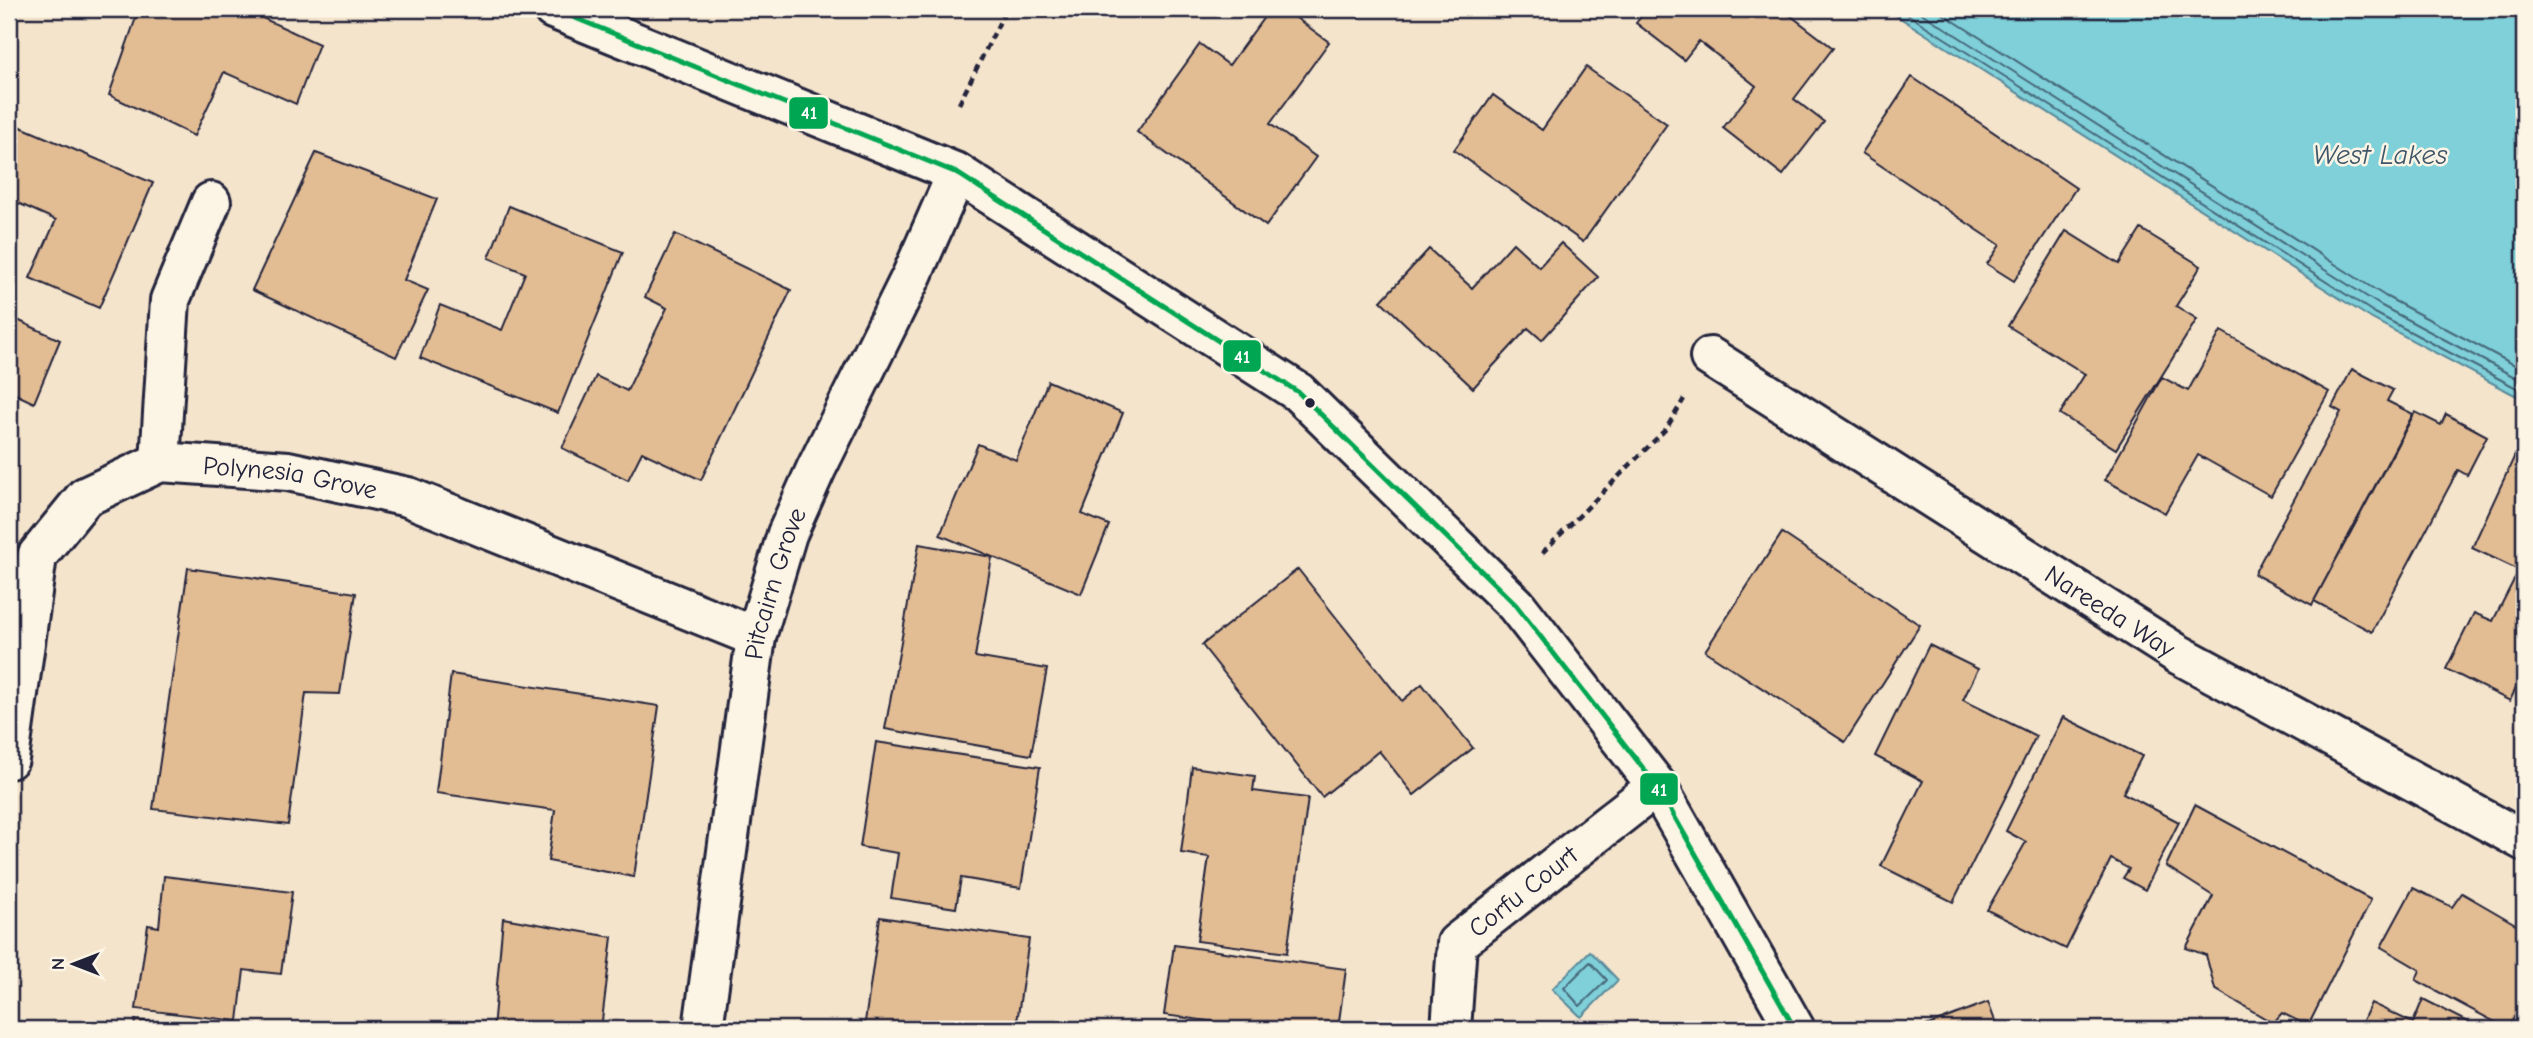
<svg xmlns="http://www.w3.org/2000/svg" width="2533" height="1038" font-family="'Comic Neue',sans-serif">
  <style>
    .water { fill: #7fd0d9; stroke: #5a8a9a; stroke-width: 2 }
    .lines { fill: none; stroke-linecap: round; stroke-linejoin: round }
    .shore { stroke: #47687a; stroke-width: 2 }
    .building { fill: #e2bc93; stroke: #22223b; stroke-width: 2 }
    .minor-casing { stroke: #22223b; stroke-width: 44 }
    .path { stroke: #22223b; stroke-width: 4.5; stroke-dasharray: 7 5; stroke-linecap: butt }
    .minor { stroke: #fcf5e5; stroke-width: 38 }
    .bus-1-casing { stroke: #fcf5e5; stroke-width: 10 }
    .bus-1 { stroke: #00a651; stroke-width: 5 }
    .bus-dot { fill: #22223b; stroke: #fcf5e5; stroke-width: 2.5 }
    .labels { text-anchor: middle; stroke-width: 5; stroke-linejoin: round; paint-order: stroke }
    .street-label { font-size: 26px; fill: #22223b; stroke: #fcf5e5 }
    .water-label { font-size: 28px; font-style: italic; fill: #3e566a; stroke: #fcf5e5 }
    .line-badge { stroke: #fcf5e5; stroke-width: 2.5 }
    .badge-label { font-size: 19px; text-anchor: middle; font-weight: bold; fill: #fff }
  </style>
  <rect width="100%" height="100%" fill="#f4e4cc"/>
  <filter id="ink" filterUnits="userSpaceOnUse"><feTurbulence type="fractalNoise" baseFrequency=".0143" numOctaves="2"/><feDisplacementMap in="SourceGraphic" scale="14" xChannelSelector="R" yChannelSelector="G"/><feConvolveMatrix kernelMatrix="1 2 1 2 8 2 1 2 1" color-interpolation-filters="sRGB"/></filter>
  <g filter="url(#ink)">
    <g class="water">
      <polygon points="1886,9 2524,9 2524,400 2372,319"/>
      <polygon points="1590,951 1618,980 1581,1017 1552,989"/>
    </g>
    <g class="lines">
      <g class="shore">
        <polyline points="1899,9 2375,313 2524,392"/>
        <polyline points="1915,9 2380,305 2524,382"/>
        <polyline points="1935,9 2385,296 2524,370"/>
        <polygon points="1590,962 1607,980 1580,1006 1564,988"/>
      </g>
    </g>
    <g class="building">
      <polygon points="139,9 243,9 319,44 296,104 224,72 194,136 109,95"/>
      <polygon points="1270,9 1284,9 1329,42 1270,124 1316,157 1266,226 1137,132 1200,44 1229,65"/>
      <polygon points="1647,9 1782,9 1833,48 1794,99 1824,122 1783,175 1723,128 1756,86 1699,41 1684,60 1636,23"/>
      <polygon points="1586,67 1667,124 1583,242 1454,150 1493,95 1542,130"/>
      <polygon points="1912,77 2076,188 2014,281 1987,264 2000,245 1862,153"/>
      <polygon points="9,122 153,183 99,308 30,278 56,220 9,199"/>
      <polygon points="316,153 437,199 404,280 428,290 396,357 252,290"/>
      <polygon points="509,206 623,252 558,413 420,358 440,305 502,330 525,273 489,258"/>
      <polygon points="2141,229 2201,266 2176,306 2197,319 2116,449 2060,414 2085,374 2008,326 2066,231 2119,264"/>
      <polygon points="675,234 791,290 701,480 642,452 628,480 562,448 596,376 627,391 667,308 645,297"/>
      <polygon points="1513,243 1539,267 1561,243 1598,277 1542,340 1528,328 1473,388 1381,301 1429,249 1472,288"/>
      <polygon points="9,316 60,340 34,403 9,391"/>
      <polygon points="2221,331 2329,392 2271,496 2198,455 2165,513 2105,480 2162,377 2188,391"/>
      <polygon points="2352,369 2393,390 2387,401 2413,414 2312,605 2254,574 2341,412 2332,407"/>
      <polygon points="1048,381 1123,413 1082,514 1109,525 1081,594 940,535 978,444 1016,460"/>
      <polygon points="2415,412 2441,425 2446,414 2487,436 2467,475 2458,470 2372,632 2314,601"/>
      <polygon points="2516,453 2524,457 2524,686 2518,683 2510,701 2446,669 2474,613 2493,621 2519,570 2472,548"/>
      <polygon points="1782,533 1920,625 1845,742 1705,651"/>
      <polygon points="919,544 992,557 975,657 1047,669 1031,755 885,729"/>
      <polygon points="188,568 356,593 340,694 306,693 288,825 153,809"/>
      <polygon points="1298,569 1402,701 1422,684 1473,748 1414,795 1379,751 1322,797 1202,645"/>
      <polygon points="1929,645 1978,669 1963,700 2036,736 1953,902 1881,866 1923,781 1875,756"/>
      <polygon points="451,674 659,706 634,877 548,861 555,810 436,793"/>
      <polygon points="2063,717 2142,756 2123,793 2179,822 2145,890 2123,878 2129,869 2111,859 2066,949 1987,910 2026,842 2006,831"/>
      <polygon points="876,742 1040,767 1021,888 961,878 956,908 891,898 898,853 860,847"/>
      <polygon points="1192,767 1255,776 1253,791 1308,798 1287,953 1197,941 1209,857 1181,853"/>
      <polygon points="2195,805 2371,900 2308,1026 2282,1013 2273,1023 2215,989 2206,955 2186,948 2213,896 2166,866"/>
      <polygon points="164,876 292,892 281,974 244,970 238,1021 136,1009 148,925 159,927"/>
      <polygon points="2413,888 2452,907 2462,893 2524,929 2524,999 2508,1029 2416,980 2420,970 2381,947"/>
      <polygon points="880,917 1029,939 1016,1029 864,1029"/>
      <polygon points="503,918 612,937 601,1029 493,1029"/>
      <polygon points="1174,945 1346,969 1338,1029 1237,1029 1238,1025 1164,1015"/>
      <polygon points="2423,999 2482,1029 2359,1029 2371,1003 2413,1023"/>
      <polygon points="1988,1002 1998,1029 1918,1029"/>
      <polygon points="135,1020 205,1029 134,1029"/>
    </g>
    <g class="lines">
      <g class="minor-casing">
        <g id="minor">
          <polyline points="553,9 957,173 1298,392 1516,605 1657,786 1795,1029"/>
          <path id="s1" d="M1710 357 2176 653 2524 841"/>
          <polyline points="160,462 170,300 211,202"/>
          <path id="s2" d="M9 759 37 556 85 497 160 462 288 471 408 497 756 637"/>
          <path id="s3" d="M703 1029 756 637 787 534 816 469 912 275 957 173"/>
          <path id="s4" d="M1451 1029 1457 943 1657 786"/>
        </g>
      </g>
      <g class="path">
        <polyline points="959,104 1006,9"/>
        <polyline points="1542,553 1666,429 1684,399"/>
      </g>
      <use href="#minor" class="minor"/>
      <g class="bus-1-casing">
        <polyline id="bus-1" points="553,9 957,173 1298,392 1516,605 1657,786 1795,1029"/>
      </g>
      <use href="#bus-1" class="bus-1"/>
    </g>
  </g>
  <circle class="bus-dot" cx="1310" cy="403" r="6"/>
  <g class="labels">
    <g class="street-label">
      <text dy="9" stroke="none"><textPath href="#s2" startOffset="495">Polynesia Grove</textPath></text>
      <text dy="9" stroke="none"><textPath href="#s3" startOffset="452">Pitcairn Grove</textPath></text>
      <text dy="9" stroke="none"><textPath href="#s1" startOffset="474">Nareeda Way</textPath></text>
      <text dy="9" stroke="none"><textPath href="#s4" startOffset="170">Corfu Court</textPath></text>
    </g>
    <g class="water-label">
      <text x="2380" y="164">West Lakes</text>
    </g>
  </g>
  <g class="line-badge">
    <rect x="788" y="96" width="41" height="34" rx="7" fill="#00a651"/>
    <rect x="1222" y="339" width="40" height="34" rx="7" fill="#00a651"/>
    <rect x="1639" y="772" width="40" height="34" rx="7" fill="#00a651"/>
  </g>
  <g class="badge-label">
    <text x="809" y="119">41</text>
    <text x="1242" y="363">41</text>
    <text x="1659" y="796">41</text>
  </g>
  <rect width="2533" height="1038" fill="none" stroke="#fcf5e5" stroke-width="35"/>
  <rect x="18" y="18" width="2498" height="1003" fill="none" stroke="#22223b" stroke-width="2.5" filter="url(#ink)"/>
  <g transform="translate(74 964) rotate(270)" stroke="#fcf5e5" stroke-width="5" paint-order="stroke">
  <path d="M0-5L12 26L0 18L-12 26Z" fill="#22223b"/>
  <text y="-10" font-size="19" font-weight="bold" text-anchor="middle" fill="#22223b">N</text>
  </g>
</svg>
